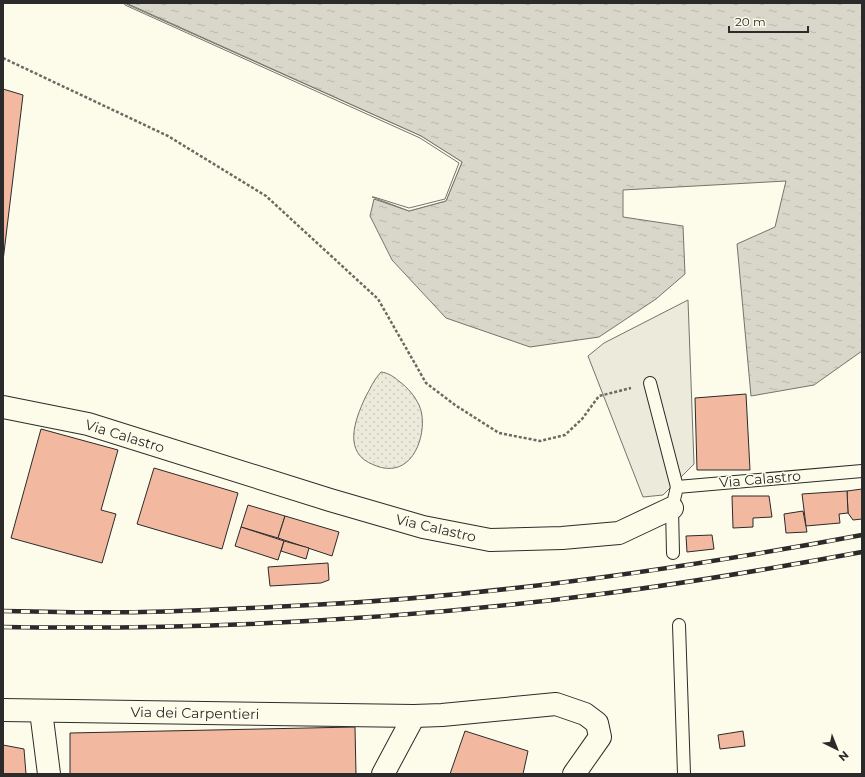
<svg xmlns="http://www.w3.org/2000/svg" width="865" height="777" font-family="Montserrat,sans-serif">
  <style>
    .green { fill: url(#green-dots); stroke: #74746e }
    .parking { fill: #eceadb; stroke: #74746e }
    .water { fill: url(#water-ripples); stroke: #74746e }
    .pier { fill: #fdfbea; stroke: #74746e }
    .building { fill: #f2b8a0; stroke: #2b2b2b }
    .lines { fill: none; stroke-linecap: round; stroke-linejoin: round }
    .service-casing { stroke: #2b2b2b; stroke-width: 14 }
    .minor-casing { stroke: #2b2b2b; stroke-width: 24 }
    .path { stroke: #6a6964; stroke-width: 2.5; stroke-dasharray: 3 2; stroke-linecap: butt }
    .service { stroke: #fdfbea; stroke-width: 12 }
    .minor { stroke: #fdfbea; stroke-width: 22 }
    .rail-casing { stroke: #2b2b2b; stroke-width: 4.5 }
    .rail { stroke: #fdfbea; stroke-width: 3; stroke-dasharray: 9; stroke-linecap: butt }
    .labels { text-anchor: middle; stroke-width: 3; stroke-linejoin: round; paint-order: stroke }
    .street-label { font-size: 14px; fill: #2b2b2b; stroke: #fdfbea }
  </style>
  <defs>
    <pattern id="green-dots" width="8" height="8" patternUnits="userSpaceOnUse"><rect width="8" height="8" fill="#ecebdb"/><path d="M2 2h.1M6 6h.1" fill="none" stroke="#cbcabc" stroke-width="1.8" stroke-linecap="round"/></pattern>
    <pattern id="water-ripples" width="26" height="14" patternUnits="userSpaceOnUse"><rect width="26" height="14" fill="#d8d7c9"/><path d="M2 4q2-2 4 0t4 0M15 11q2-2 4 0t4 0" fill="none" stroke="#bab9ad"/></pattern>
  </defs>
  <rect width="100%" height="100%" fill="#fdfbea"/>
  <path class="green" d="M381 372C389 373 394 377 400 382 408 388 414 395 419 405 428 424 419 464 394 468 387 469 381 468 374 465 342 453 355 420 365 398 370 389 374 379 381 372Z"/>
  <polygon class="parking" points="688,300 694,464 663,495 643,497 588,356 604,343"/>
  <polygon class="water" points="126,3 862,3 862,351 814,385 751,396 737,244 775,227 786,181 623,190 623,217 683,226 685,274 656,299 599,337 530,347 446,318 392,260 370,216 374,199 409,211 446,201 462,162 421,136"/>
  <polygon class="pier" points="124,3 421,136 462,162 446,201 409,211 372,197 374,197 409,208 445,199 459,163 420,138 125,5"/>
  <g class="building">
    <polygon points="3,89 23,95 3,261"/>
    <polygon points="746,394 750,470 697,470 695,398"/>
    <polygon points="41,429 118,450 101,510 116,514 102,563 11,538"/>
    <polygon points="154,468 238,493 222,549 137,524"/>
    <polygon points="862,489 862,519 853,520 848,513 847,491"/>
    <polygon points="847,491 848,513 839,514 840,523 806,526 802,494"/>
    <polygon points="732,496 769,496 772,517 753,518 753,527 733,528"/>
    <polygon points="248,505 285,516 278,538 241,527"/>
    <polygon points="803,511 807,532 786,533 784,514"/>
    <polygon points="285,516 339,532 332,556 278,538"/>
    <polygon points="241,527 284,541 278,560 235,546"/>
    <polygon points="712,535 714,549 687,552 686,536"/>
    <polygon points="284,541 309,548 306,559 281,551"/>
    <polygon points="328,563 329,580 321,583 270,586 268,567"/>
    <polygon points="355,727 356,774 70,774 70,733"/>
    <polygon points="465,731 528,751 523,774 450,774"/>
    <polygon points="743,731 745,746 720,749 718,735"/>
    <polygon points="3,745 24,749 26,774 3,774"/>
  </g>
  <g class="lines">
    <g class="service-casing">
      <g id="service">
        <polyline points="650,383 677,487"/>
        <polyline points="673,553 672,508 677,487 862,471"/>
        <polyline points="679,625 684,774"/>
      </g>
    </g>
    <g class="minor-casing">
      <g id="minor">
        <polyline points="3,407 88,424 330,500 423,527 490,540 562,538 619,533 672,508"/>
        <polyline points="3,710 414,716 442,715 556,704 585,714 597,723 600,737 574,774"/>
        <polyline points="41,711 49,774"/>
        <polyline points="383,774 414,716"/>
      </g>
    </g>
    <polyline class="path" points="3,58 168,136 266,196 378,299 426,383 455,405 499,433 540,441 565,435 582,419 599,396 631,388"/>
    <use href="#service" class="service"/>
    <use href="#minor" class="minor"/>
    <g class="rail-casing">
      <g id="rail">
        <path d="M3 611C49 612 96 613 142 612 198 611 255 608 311 605 496 596 680 569 862 535"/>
        <path d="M3 627C202 630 403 620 601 594 688 583 775 568 862 552"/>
      </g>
    </g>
    <use href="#rail" class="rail"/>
  </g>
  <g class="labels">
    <g class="street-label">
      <text transform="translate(125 436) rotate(17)" y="5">Via Calastro</text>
      <text transform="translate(760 479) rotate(-5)" y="5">Via Calastro</text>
      <text transform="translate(436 528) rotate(13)" y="5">Via Calastro</text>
      <text transform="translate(195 713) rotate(1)" y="5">Via dei Carpentieri</text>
    </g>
  </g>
  <rect width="865" height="777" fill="none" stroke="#2b2b2b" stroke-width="8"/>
  <g transform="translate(837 749) rotate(137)" stroke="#fdfbea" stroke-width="3" paint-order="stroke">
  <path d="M0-3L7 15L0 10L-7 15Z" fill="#2b2b2b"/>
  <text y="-6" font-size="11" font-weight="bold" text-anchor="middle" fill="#2b2b2b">N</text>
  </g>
  <path d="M729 26v6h79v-6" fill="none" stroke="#2b2b2b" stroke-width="2"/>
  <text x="735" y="26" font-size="12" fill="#2b2b2b" stroke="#fdfbea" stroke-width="3" paint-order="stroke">20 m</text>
</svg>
